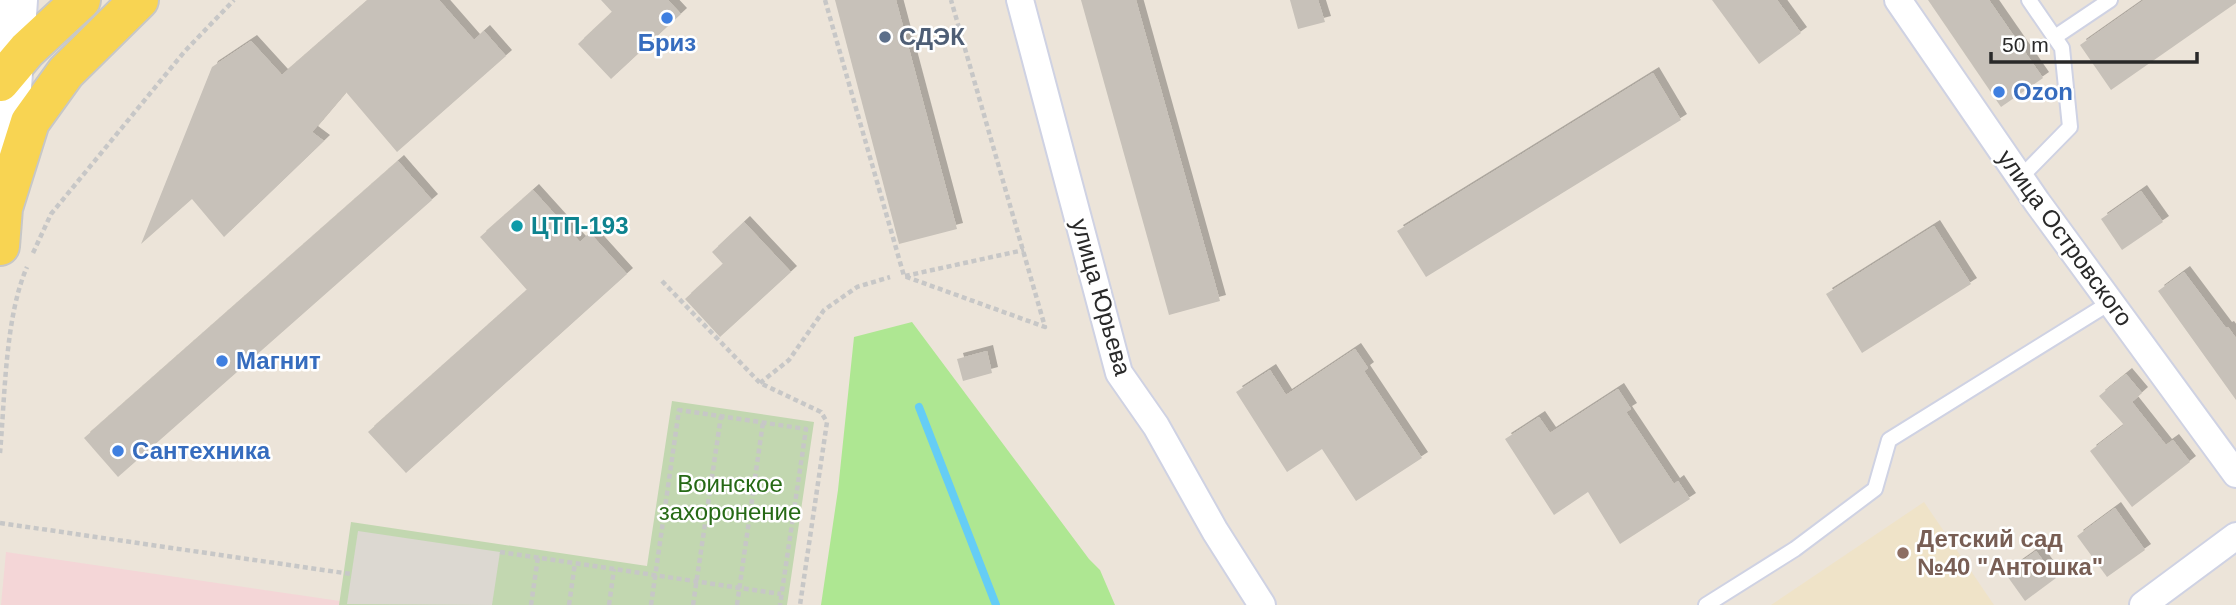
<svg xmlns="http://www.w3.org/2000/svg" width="2236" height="605" font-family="Arial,sans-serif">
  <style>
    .education { fill: #efe3c8 }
    .medical { fill: #f4d6d7 }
    .green { fill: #aee792 }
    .cemetery { fill: #c2d7b0 }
    .plaza { fill: #dcd8d1 }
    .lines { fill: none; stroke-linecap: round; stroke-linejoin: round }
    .stream { stroke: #65cdf5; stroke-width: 8 }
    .building { fill: #c7c1b9; filter: url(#shadow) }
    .lane-casing { stroke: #cfd2e3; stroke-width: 18 }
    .street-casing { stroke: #cfd2e3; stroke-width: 30 }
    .secondary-casing { stroke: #cfd2e3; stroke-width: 42 }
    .primary-casing { stroke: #c7c7c7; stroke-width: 42 }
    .path { stroke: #c7c7c7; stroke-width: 4.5; stroke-dasharray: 5 3.5; stroke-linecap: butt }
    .lane { stroke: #fff; stroke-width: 14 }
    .street { stroke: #fff; stroke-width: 26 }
    .secondary { stroke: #fff; stroke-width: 38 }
    .primary { stroke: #f8d452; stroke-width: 38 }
    .shop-dot { fill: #3f7fe0; stroke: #fff; stroke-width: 2.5 }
    .service-dot { fill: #5c6f8a; stroke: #fff; stroke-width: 2.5 }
    .culture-dot { fill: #0f9aa8; stroke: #fff; stroke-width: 2.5 }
    .education-dot { fill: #8d6e63; stroke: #fff; stroke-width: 2.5 }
    .labels { text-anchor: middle; stroke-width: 5; stroke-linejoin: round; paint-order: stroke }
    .service-label { font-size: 24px; font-weight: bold; fill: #4e5e75; stroke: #fff; text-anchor: start }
    .shop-label { font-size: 24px; font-weight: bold; fill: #366cbe; stroke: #fff; text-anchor: start }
    .culture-label { font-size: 24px; font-weight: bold; fill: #0d838f; stroke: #fff; text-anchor: start }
    .street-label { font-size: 24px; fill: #292929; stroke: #fff }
    .park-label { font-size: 24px; fill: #266915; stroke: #fff }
    .education-label { font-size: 24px; font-weight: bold; fill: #785e54; stroke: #fff; text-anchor: start }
  </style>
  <defs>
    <filter id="shadow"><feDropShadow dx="6" dy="-6" stdDeviation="0" flood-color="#0004"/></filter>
  </defs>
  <rect width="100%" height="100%" fill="#ece4d9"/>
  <polygon class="education" points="1924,502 1994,605 1771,605"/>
  <polygon class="medical" points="6,552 340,601 339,605 1,605"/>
  <polygon class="green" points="912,322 1089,559 1100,570 1115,605 821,605 838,490 854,337"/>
  <polygon class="cemetery" points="672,401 814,422 787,605 339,605 351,522 647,566"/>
  <polygon class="plaza" points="358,531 500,552 492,605 347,604"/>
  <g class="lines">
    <polyline class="stream" points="919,407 996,605"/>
  </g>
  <g class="building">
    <polygon points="368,0 439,0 474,40 484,31 506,56 397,152 346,92 312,132 324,141 224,237 192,199 141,244 212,67 251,41 282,75"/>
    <polygon points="601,0 668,0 681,14 611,79 578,44 612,12"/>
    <polygon points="835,0 896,0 957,229 899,244"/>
    <polygon points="1081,0 1136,0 1220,301 1169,315"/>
    <polygon points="1290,0 1318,0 1325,22 1298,29"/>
    <polygon points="1712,0 1777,0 1801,33 1759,64"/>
    <polygon points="1928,0 1989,0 2043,78 2001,107"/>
    <polygon points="2144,0 2236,0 2236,3 2111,90 2080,45"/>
    <polygon points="1653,73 1681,120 1426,277 1397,231"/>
    <polygon points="398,161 432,200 118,477 84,438"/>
    <polygon points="533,190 580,242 590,233 627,274 406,473 368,432 527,290 480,237"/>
    <polygon points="2141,191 2163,222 2122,250 2101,219"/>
    <polygon points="744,222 791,272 720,337 685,299 723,264 712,252"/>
    <polygon points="1934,226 1971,284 1862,353 1826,294"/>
    <polygon points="2184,272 2226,328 2228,327 2236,338 2236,400 2158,291"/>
    <polygon points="1355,349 1368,368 1364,371 1422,458 1356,501 1322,449 1287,472 1236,392 1270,370 1286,395"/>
    <polygon points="987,351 992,373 963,381 957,359"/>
    <polygon points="2126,374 2142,393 2132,402 2166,445 2173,440 2190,462 2132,507 2090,451 2124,425 2099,396"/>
    <polygon points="1618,389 1631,409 1626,412 1674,484 1678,481 1690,499 1620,544 1588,492 1554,515 1505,439 1539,417 1550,433"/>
    <polygon points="2115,508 2145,550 2107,577 2077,536"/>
    <polygon points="2036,551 2056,578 2025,601 2005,573"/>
  </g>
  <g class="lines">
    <g class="lane-casing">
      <g id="lane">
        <polyline points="2055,37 2110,0"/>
        <polyline points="2020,178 2070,127 2062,48 2029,0"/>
        <polyline points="1706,605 1795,549 1875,489 1889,440 2111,302"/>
      </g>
    </g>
    <g class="street-casing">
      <g id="street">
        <polyline points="1020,0 1119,373 1156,426 1215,531 1262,605"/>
        <polyline points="1898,0 2037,202 2236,474"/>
        <polyline points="2143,605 2236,536"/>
      </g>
    </g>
    <g class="secondary-casing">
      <polyline id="secondary" points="6,175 18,0"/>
    </g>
    <g class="primary-casing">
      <g id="primary">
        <polyline points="0,82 27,50 81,0"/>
        <polyline points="0,246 3,208 30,122 66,72 139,0"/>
      </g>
    </g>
    <g class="path">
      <polyline points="825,0 904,276 1045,327 951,0"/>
      <polyline points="33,253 51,214 185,51 234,0"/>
      <polyline points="905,276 1024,250"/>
      <polyline points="662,281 760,383 821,412 827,422 800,605"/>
      <polyline points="760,383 789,360 824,310 857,287 890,277"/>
      <path d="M0 453C5 397 5 317 27 267"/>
      <polyline points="0,523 351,574"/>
      <polyline points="500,552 781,594"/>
      <polyline points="531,605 538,557"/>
      <polyline points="569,605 575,563"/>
      <polyline points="609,605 614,569"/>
      <polyline points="651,605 679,410 806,429 780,605"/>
      <polyline points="693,605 721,416"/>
      <polyline points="737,605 763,422"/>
    </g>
    <use href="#lane" class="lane"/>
    <use href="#street" class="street"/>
    <use href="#secondary" class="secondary"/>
    <use href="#primary" class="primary"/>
  </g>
  <g class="shop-dot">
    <circle cx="667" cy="18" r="7"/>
    <circle cx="1999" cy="92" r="7"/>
    <circle cx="222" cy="361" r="7"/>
    <circle cx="118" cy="451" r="7"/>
  </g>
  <circle class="service-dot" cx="885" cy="37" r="7"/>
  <circle class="culture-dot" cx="517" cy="226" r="7"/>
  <circle class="education-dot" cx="1903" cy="553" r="7"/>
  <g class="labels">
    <g class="service-label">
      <text x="899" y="45">СДЭК</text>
    </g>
    <g class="shop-label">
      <text x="667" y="51" text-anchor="middle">Бриз</text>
      <text x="2013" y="100">Ozon</text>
      <text x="236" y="369">Магнит</text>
      <text x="132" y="459">Сантехника</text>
    </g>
    <g class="culture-label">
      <text x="531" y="234">ЦТП-193</text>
    </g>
    <g class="street-label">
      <text transform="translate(2065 238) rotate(54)" y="8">улица Островского</text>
      <text transform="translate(1101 297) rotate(74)" y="8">улица Юрьева</text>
    </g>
    <g class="park-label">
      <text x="730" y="492">Воинское<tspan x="730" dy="28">захоронение</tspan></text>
    </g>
    <g class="education-label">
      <text x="1917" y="547">Детский сад<tspan x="1917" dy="28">№40 "Антошка"</tspan></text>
    </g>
  </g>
  <path d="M1991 52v10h206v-10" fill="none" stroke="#292929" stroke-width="3.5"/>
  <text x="2002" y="52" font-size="21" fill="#292929" stroke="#ffffff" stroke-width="5" paint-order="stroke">50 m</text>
</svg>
